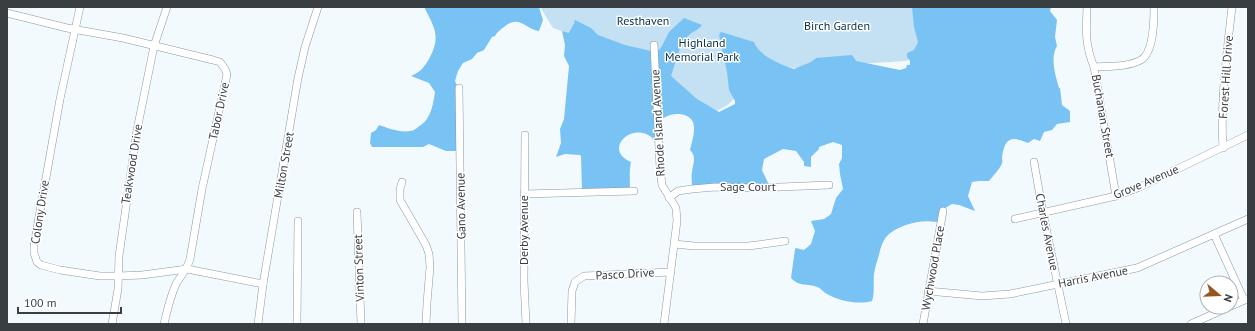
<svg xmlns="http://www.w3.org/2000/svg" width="1255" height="331" font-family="'PT Sans',sans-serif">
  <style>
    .green { fill: #c4e0f3 }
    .forest { fill: #78c3f3 }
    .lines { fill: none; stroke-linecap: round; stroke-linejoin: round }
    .minor-casing { stroke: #8998a3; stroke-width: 8 }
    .minor { stroke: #fff; stroke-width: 7 }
    .labels { text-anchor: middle; stroke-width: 3; stroke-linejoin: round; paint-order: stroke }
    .park-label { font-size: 12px; fill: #033148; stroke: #fff }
    .street-label { font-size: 12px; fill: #383e42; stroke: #fff }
  </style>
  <rect width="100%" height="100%" fill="#f3fafe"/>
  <path class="green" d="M540 7H924L919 53 906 61 794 68 743 60C739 88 742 102 711 113L613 49 553 28Z"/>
  <g class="forest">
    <path d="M424 7H539L543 20 539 31C525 29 519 14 504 27 500 30 497 32 495 36L492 37 484 50 477 53 472 59 463 63 458 71 455 81 458 88 459 151H446L429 144 423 147H372L370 143 371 133 376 130 379 125C388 128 400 133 410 131 413 131 416 129 418 127 431 120 433 105 435 92L429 83 411 76C420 72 423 69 429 59 441 37 435 28 424 7Z"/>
    <path d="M912 7H1051L1050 11 1057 20 1055 37 1057 46C1050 58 1055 74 1059 88H1060L1062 105 1070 111V122L1057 124 1052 130 1044 132 1040 141 1034 139 1028 143C1012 136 1005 137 1002 157 1002 159 1003 161 1002 163 1001 168 992 177 989 181H979L972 182 968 196 975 211 959 205 952 204 940 211 938 222H936C926 220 915 222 906 225 888 232 883 237 879 255 877 261 875 267 874 274 873 283 875 292 872 301 859 305 839 301 827 294 823 292 821 288 817 287 807 283 799 287 791 278L795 249 796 248 804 250 811 244 815 231 811 221 824 219 831 214 836 198 843 189 840 174 839 164 842 158V145L833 142 819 147V149L811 157V167L804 166V162L796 151 783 149 764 159 762 170 769 185 692 186C692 181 691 176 692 172 693 163 697 157 690 150 692 141 696 131 693 122 688 111 666 112 660 122 657 128 657 137 655 143 654 141 652 137 650 136 630 123 603 150 631 162 629 171 630 182 630 191H582L581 156 580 155 565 154 556 157 561 143 560 129 564 119 569 66 564 56 565 45 562 31 569 33C571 28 574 25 575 20L591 28 598 35 625 45 651 51 659 50 662 46 669 32 684 18 702 25C699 30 693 31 689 35 686 38 685 39 682 42L671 76 697 99 719 112 735 104V101L729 90 727 72 719 35 721 32 754 42C759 56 780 64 794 69L811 62 816 58 852 55 856 61 900 70 906 68 907 65H910V61L907 57V53L914 50 918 42 914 27Z"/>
  </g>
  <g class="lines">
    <g class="minor-casing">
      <g id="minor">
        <polyline points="80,7 60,99 34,245 34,253 37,262 41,265 60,270 100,276 118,276 142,275 187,269 263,284"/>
        <path d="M1087 7C1086 31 1085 45 1094 67"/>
        <path d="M7 13 67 28 123 38 213 60 220 62 225 69 227 74 225 84 202 189 190 259C187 270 181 275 176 284 170 297 167 311 164 324"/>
        <polyline points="654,45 660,168 662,185 676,208 677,221 664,324"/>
        <polyline points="459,88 462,324"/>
        <polyline points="525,135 524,281 526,324"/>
        <path d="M1223 148C1220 103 1227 52 1232 7"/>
        <polyline points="1034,162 1043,213 1066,324"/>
        <polyline points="402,182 400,189 400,200 426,245 429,254 430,267 427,303 426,324"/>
        <polyline points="524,194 634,191"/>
        <path d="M1116 196 1094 67C1109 66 1128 67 1141 60 1154 52 1154 21 1154 7"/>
        <polyline points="669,198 678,191 692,189 715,187 753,188 829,185"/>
        <polyline points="357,212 361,324"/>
        <polyline points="1015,219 1116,196 1140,187 1248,135"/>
        <polyline points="1214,234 1244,300"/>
        <polyline points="675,244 694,246 749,246 785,241"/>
        <polyline points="928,291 982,296 1010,294 1127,270 1137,268 1248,219"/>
        <polyline points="1231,306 1247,299"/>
        <polyline points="112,324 118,289 119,256 137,130 154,46 167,7"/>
        <polyline points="258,324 263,284 298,78 305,47 318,7"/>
        <polyline points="297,324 298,221"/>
        <polyline points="571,324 572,291 575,282 584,276 671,272"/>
        <polyline points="923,324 943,211"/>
        <polyline points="1191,324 1229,307"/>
      </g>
    </g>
    <use href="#minor" class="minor"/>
  </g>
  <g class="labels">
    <g class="park-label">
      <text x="643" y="25">Resthaven</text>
      <text x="837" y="30">Birch Garden</text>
      <text x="702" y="47">Highland<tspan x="702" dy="14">Memorial Park</tspan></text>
    </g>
    <g class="street-label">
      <text transform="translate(1226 77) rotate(-86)" y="4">Forest Hill Drive</text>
      <text transform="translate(219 111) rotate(-78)" y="4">Tabor Drive</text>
      <text transform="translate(1103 116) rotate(80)" y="4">Buchanan Street</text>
      <text transform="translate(658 123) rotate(-93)" y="4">Rhode Island Avenue</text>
      <text transform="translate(132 164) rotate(-81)" y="4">Teakwood Drive</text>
      <text transform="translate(284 165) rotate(-80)" y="4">Milton Street</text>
      <text transform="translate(1146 182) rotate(-23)" y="4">Grove Avenue</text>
      <text x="748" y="191">Sage Court</text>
      <text transform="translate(461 206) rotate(-91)" y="4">Gano Avenue</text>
      <text transform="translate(40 212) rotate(-81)" y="4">Colony Drive</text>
      <text transform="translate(524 230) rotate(-90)" y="4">Derby Avenue</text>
      <text transform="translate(1047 232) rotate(79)" y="4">Charles Avenue</text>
      <text transform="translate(359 268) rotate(-92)" y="4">Vinton Street</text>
      <text transform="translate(933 268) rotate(-80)" y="4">Wychwood Place</text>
      <text transform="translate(625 274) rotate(-3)" y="4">Pasco Drive</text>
      <text transform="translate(1093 277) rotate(-11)" y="4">Harris Avenue</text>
    </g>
  </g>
  <rect width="1255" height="331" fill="none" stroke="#383e42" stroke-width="16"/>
  <g transform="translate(1219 295) rotate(109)"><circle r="19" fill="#ffffff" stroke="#afb2b3"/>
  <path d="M0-3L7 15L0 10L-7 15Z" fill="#95561e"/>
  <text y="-6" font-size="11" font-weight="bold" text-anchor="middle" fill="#383e42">N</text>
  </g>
  <path d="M18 307v6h103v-6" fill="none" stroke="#383e42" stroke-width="2"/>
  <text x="24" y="307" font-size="12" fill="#383e42" stroke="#ffffff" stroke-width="3" paint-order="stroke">100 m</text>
</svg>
